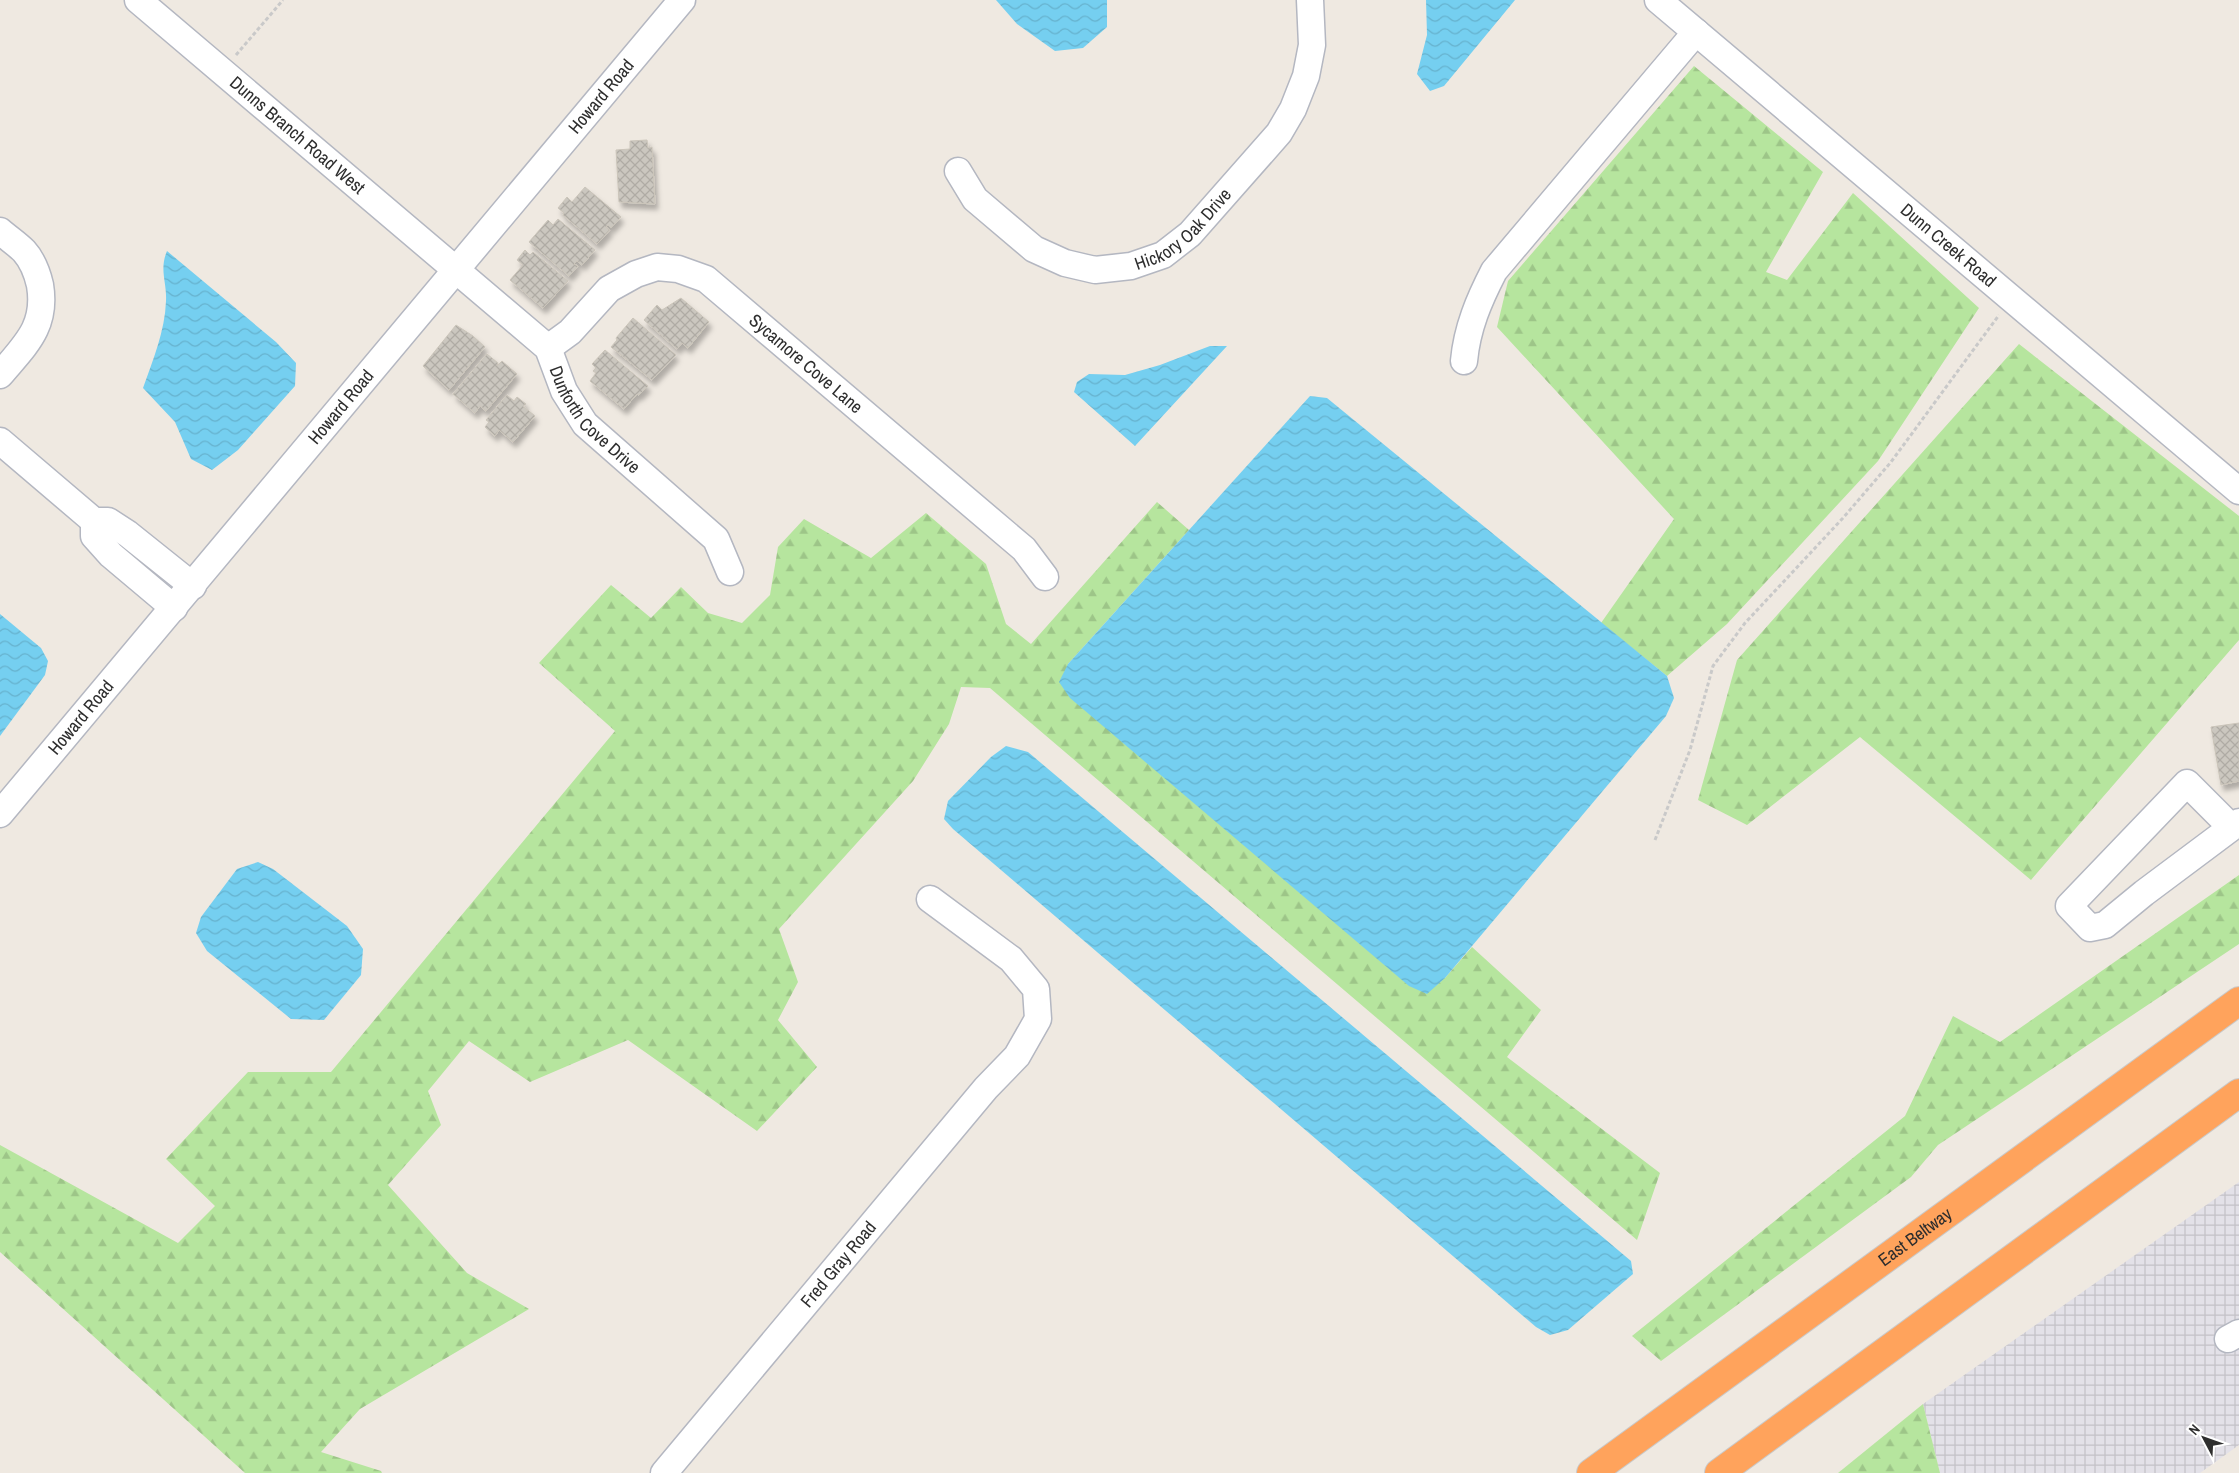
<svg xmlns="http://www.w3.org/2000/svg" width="2239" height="1473" font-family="'Archivo Narrow',sans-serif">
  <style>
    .industrial { fill: url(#industrial-grid) }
    .forest { fill: url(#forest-firs) }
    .water { fill: url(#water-waves) }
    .building { fill: url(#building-cross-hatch); stroke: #cbc5ba; filter: url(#shadow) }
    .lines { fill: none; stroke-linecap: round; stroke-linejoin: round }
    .minor-casing { stroke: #b4b7c1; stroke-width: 29 }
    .highway-casing { stroke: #c9c9c9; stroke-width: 30 }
    .path { stroke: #c9c9c9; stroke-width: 3; stroke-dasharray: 4 2.5; stroke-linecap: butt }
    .minor { stroke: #fff; stroke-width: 26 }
    .highway { stroke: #ffa35c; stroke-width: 28 }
    .labels { text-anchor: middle; stroke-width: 4; stroke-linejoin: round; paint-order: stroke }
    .street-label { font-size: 18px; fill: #2e2e2e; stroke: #fff }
  </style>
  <defs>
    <pattern id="industrial-grid" width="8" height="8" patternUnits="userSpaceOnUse" patternTransform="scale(1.25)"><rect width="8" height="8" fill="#e3e1e8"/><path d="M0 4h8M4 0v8" fill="none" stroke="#c3c1c7"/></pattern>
    <pattern id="forest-firs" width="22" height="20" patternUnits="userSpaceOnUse" patternTransform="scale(1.25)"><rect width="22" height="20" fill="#b6e59e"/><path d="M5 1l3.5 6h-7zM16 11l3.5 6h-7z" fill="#9dc588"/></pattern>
    <pattern id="water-waves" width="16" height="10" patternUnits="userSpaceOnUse" patternTransform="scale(1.25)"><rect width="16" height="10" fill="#75cff0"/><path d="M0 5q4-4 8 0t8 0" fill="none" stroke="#66b2ce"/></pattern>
    <pattern id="building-cross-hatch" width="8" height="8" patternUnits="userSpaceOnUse" patternTransform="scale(1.25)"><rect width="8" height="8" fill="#cbc7bf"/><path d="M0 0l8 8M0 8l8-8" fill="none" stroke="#afaba4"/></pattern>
    <filter id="shadow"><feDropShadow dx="3" dy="5.5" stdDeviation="2.5" flood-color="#0004"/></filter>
  </defs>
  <rect width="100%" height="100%" fill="#efe9e1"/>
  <polygon class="industrial" points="2239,1182 2239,1445 2200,1473 1940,1473 1923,1404"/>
  <g class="forest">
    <polygon points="1694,66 1823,172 1766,272 1787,280 1853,193 1979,308 1878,461 1727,624 1667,676 1601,623 1674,519 1497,327 1508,281"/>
    <polygon points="2019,344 2239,516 2239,640 2031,880 1860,737 1747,825 1698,800 1737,660"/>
    <polygon points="1157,502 1189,530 1068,664 1445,978 1472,947 1541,1010 1507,1057 1660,1173 1637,1240 990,688 961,687 949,724 913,781 779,929 798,982 778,1020 817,1067 757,1131 628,1040 530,1082 469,1041 428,1091 441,1125 388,1185 467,1273 529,1309 360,1409 321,1452 381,1471 382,1473 245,1473 0,1252 0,1145 178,1243 215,1206 166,1159 248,1072 331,1072 615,731 539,663 611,585 651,618 681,587 708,613 742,623 770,595 778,547 804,519 871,558 926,513 986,564 1006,624 1031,644"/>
    <polygon points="2239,875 2239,944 1938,1145 1911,1177 1661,1361 1632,1336 1905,1116 1953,1016 2000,1042"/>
    <polygon points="1923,1404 1940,1473 1838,1473"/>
  </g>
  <g class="water">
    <polygon points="996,0 1107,0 1107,27 1083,48 1055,51 1017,24"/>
    <polygon points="1426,0 1515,0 1444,86 1430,91 1417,74 1427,35"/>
    <path d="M167 251 276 342 296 363 295 386 238 450 212 470 191 459 175 422 143 388C153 360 165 331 166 301 167 282 159 270 167 251Z"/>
    <polygon points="1210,346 1227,346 1135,446 1074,392 1077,382 1089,374 1125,375 1160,365"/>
    <polygon points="1310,396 1327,398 1667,676 1674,698 1666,716 1445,978 1427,994 1409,986 1070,698 1059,682 1068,664"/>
    <polygon points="0,614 41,648 48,661 45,675 0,736"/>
    <polygon points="1006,746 1028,752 1631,1261 1633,1274 1568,1330 1550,1335 1536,1327 953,829 944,819 948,801 991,757"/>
    <polygon points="258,862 273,869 347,926 363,949 361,975 324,1020 291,1019 207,951 196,933 201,917 237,869"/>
  </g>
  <g class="building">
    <polygon points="647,140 648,148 652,147 655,204 619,202 616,150 630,149 630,141"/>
    <polygon points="585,187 621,217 611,228 608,225 606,227 610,230 597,244 563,215 564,213 558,208 567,197 572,202"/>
    <polygon points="558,219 595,250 582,265 577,261 574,264 578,266 569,276 529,242 548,220 553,225"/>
    <polygon points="525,250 530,255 533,252 568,281 543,308 510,280 523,265 517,260"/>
    <polygon points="681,298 709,322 688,348 682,343 677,349 644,320 657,305 662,310"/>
    <polygon points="633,318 676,355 652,380 611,347 617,340 616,338"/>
    <polygon points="456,325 473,336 485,347 449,390 423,366"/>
    <polygon points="605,350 648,386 639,395 637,394 624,409 590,381 596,373 593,371 596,368 592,364"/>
    <polygon points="487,354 498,363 497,366 502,361 517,374 486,411 480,406 475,413 453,394"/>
    <polygon points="507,395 514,401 517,397 526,404 523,406 535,416 513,442 499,430 495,436 485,427 489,422 486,420"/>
    <polygon points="2239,723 2239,781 2221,785 2211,727"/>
  </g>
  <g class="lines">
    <g class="minor-casing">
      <g id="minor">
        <path id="s1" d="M138 0 548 348 564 391 585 424 716 539 730 572"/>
        <path id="s2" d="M1658 0 2239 491"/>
        <path id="s3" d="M958 171 975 199 1034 249 1065 263 1095 270 1131 266 1163 255 1190 234 1279 133 1293 109 1306 76 1312 45 1310 0"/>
        <path d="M0 231C8 238 17 244 24 251 33 261 37 272 40 285 47 327 25 345 0 375"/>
        <path id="s4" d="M548 348 570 332 609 289 636 274 657 267 678 269 706 279 1024 549 1045 577"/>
        <path d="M1464 361C1467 328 1479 300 1494 271L1696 32"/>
        <polyline points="0,441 94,521 108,521 128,534 193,586"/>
        <polyline points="94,521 94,536 111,555 174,608"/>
        <path id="s5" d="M0 814 682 0"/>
        <polyline points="2231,827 2187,783 2069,906 2090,928 2105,925 2144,893 2239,822"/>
        <polyline points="2228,1339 2239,1333"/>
        <path id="s6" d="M664 1473 986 1088 1017 1056 1038 1019 1036 989 1011 959 930 899"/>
      </g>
    </g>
    <g class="highway-casing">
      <g id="highway">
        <path id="s7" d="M1591 1473 2239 1001"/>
        <polyline points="1719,1473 2239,1093"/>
      </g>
    </g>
    <g class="path">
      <polyline points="236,55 283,0"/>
      <polyline points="1655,840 1690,750 1713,666 1745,623 1843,518 1891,462 1999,315"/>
    </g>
    <use href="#minor" class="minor"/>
    <use href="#highway" class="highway"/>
  </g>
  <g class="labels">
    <g class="street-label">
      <text dy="6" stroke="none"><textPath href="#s5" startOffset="936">Howard Road</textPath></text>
      <text dy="6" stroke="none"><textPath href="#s1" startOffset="209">Dunns Branch Road West</textPath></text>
      <text dy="6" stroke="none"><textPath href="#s3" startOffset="276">Hickory Oak Drive</textPath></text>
      <text dy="6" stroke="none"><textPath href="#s2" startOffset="380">Dunn Creek Road</textPath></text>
      <text dy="6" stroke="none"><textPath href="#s4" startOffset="320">Sycamore Cove Lane</textPath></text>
      <text dy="6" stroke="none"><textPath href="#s5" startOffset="531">Howard Road</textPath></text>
      <text dy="6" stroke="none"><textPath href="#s1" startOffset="625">Dunforth Cove Drive</textPath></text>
      <text dy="6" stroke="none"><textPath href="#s5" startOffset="126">Howard Road</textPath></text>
      <text dy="6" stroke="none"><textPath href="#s7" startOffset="401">East Beltway</textPath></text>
      <text dy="6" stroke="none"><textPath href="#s6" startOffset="272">Fred Gray Road</textPath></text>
    </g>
  </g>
  <g transform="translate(2204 1438) rotate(311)" stroke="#ffffff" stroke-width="4" paint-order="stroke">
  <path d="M0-4L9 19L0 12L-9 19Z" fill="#2e2e2e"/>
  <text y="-8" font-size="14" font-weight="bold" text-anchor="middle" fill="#2e2e2e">N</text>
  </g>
</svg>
